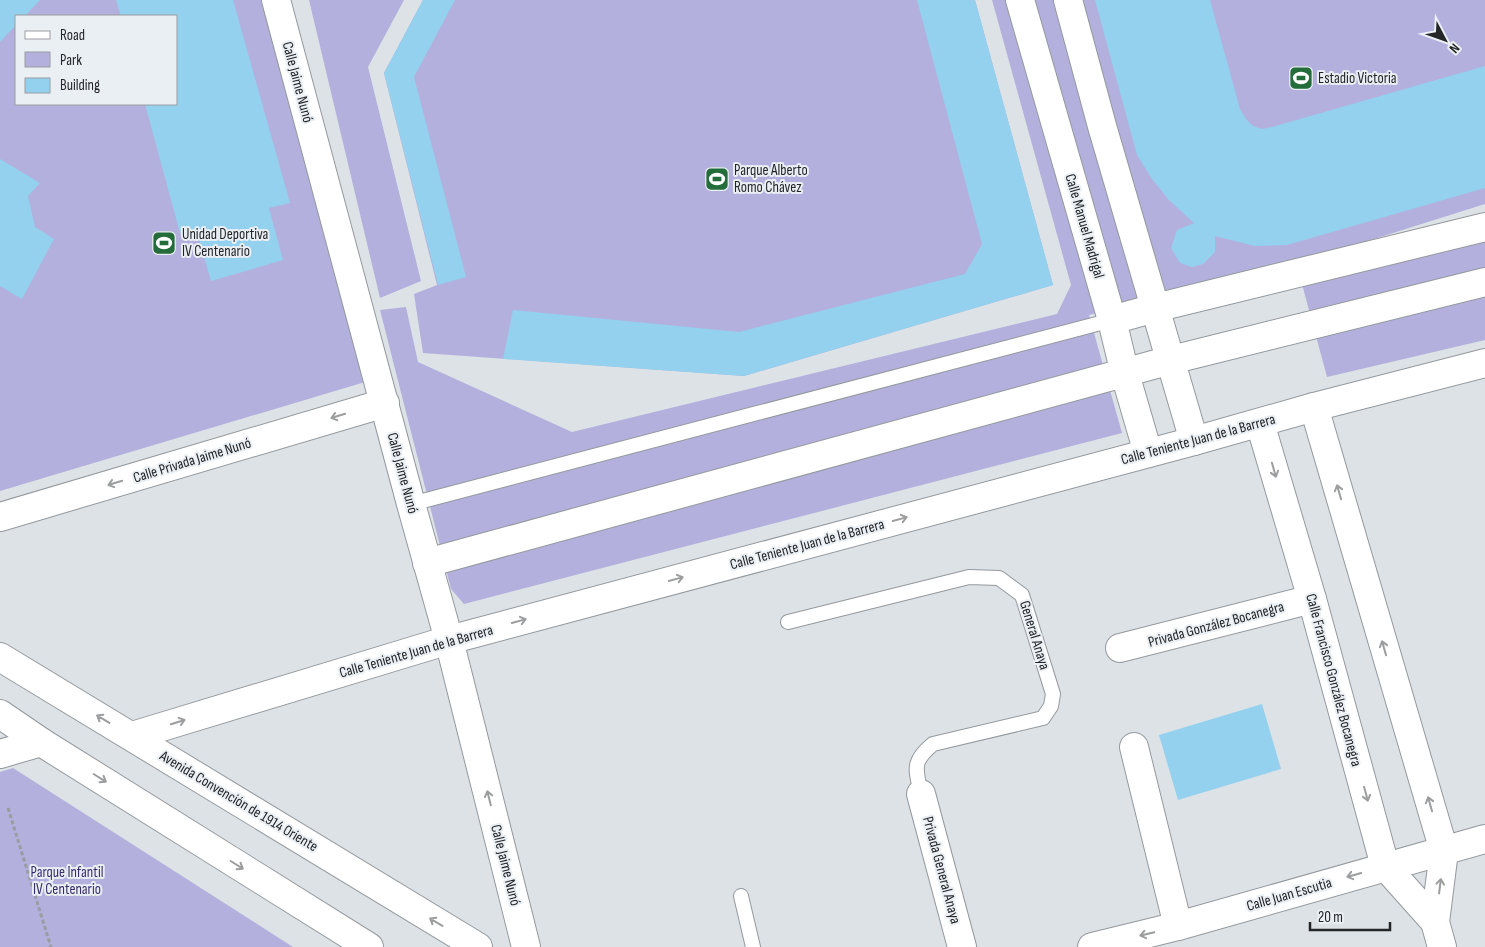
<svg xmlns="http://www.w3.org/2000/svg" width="1485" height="947" font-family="'Sofia Sans Condensed',sans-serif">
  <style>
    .green { fill: #b3b0dd; fill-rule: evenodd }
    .building { fill: #93d1ee }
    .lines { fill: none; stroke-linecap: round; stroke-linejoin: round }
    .lane-casing { stroke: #94999d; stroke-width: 16 }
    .street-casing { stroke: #94999d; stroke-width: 30 }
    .secondary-casing { stroke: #94999d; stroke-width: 30 }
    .primary-casing { stroke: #94999d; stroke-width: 30 }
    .path { stroke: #999ca0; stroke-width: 3; stroke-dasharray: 4 2.5; stroke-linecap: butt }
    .lane { stroke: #fff; stroke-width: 14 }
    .street { stroke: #fff; stroke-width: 28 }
    .secondary { stroke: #fff; stroke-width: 28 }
    .primary { stroke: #fff; stroke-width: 28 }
    .oneway { stroke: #9c9d9e }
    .labels { text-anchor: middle; stroke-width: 4; stroke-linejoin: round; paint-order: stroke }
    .poi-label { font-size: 15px; fill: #232527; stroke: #eaeff4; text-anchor: start }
    .street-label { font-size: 15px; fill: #232527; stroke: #eaeff4 }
    .park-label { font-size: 15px; fill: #382c6b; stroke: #eaeff4 }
  </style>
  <rect width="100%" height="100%" fill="#dde2e7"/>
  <g class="green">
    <path d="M0 0H261L365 382 0 491ZM16 16H176V104H16Z"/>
    <polygon points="309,0 404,0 368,67 421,281 380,298"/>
    <polygon points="423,0 975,0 1053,285 744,376 423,353 414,294 437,285 384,73"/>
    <polygon points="992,0 1059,0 1142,302 1089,315 1122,433 464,604 451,589 380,310 406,307 418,362 572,432 1057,314 1071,285"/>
    <polygon points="1071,0 1485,0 1485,204 1155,308"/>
    <polygon points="1485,238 1485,340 1327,377 1302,284"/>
    <polygon points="13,768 293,947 0,947 0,772"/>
  </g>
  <g class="building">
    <polygon points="0,0 40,0 25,16 16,16 16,25 0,42"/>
    <polygon points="116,0 233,0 290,203 269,208 283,260 211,281 196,229 180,233 145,104 176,104 176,16 121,16"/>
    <polygon points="423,0 455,0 414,77 466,277 438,285 384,73"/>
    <polygon points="917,0 975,0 1053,285 744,376 503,359 513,310 739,332 965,274 982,244"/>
    <polygon points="1095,0 1210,0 1240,109 1246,119 1253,126 1262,129 1272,127 1485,66 1485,188 1287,245 1255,246 1215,236 1215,252 1203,264 1192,267 1180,263 1171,248 1177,230 1194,223 1168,199 1152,179 1137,155"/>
    <polygon points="0,159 40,183 28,196 35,227 54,239 22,299 0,286"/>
    <polygon points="1262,704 1281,769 1178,800 1159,735"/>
  </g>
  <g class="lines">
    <g class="lane-casing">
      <g id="lane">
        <polyline points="411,504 1112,320"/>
        <path d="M788 622 969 577 999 578 1022 595 1053 694 1051 706 1043 718 933 744C911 762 916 769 921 794"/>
        <polyline points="741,896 753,947"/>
      </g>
    </g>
    <g class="street-casing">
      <g id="street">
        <polyline points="1020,0 1112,320 1125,374 1148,453"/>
        <polyline points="1068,0 1102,126 1194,441"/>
        <polyline points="1112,320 1155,308 1485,227"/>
        <polyline points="1314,407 1444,851 1435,922 1442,947"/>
        <polyline points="1260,423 1312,599 1385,866 1435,922"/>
        <polyline points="0,517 385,403"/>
        <polyline points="427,563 1171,360 1485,282"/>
        <polyline points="1120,648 1312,599"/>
        <polyline points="132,736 449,640 1194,441 1314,407 1485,363"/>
        <polyline points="1134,747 1178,926"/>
        <polyline points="0,754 41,742"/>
        <polyline points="921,794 962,947"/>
        <polyline points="1092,947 1178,926 1485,839"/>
      </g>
    </g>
    <g class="secondary-casing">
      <polyline id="secondary" points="276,0 411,504 449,640 526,947"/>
    </g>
    <g class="primary-casing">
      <g id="primary">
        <polyline points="0,657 478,947"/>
        <polyline points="0,714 41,742 369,947"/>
      </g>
    </g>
    <polyline class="path" points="8,808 51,947"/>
    <use href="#lane" class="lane"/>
    <use href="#street" class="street"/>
    <use href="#secondary" class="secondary"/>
    <use href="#primary" class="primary"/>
  </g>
  <defs><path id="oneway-shaft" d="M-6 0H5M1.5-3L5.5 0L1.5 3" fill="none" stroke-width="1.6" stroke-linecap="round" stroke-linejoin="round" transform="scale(1.25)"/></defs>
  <g class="oneway">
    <use href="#oneway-shaft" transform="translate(338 416) rotate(163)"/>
    <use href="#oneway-shaft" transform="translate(1274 470) rotate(74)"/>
    <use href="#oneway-shaft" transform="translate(115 483) rotate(163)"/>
    <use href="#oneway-shaft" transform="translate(1339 492) rotate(-106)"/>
    <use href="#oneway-shaft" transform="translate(900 519) rotate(-15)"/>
    <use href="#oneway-shaft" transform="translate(676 579) rotate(-15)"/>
    <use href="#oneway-shaft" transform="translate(519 621) rotate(-15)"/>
    <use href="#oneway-shaft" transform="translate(1384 648) rotate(-106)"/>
    <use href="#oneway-shaft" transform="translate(103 719) rotate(-149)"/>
    <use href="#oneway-shaft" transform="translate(178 722) rotate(-17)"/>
    <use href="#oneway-shaft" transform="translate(100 778) rotate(32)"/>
    <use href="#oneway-shaft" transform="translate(1366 794) rotate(75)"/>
    <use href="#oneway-shaft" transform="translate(489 798) rotate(-104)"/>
    <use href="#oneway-shaft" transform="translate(1430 804) rotate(-106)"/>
    <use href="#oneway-shaft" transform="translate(237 865) rotate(32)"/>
    <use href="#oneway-shaft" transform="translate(1354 875) rotate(164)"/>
    <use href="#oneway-shaft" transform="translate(1440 886) rotate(-83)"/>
    <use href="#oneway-shaft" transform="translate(436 922) rotate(-149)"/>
    <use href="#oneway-shaft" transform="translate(1147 934) rotate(166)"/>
  </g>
  <defs>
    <g id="stadium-square" transform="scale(1.25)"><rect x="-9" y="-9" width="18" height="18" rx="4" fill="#246d3b" stroke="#eaeff4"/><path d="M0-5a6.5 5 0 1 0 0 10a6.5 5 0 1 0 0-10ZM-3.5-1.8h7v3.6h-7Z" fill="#fff"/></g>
  </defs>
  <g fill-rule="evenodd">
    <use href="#stadium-square" x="1301" y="78"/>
    <use href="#stadium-square" x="717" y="179"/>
    <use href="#stadium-square" x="164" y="243"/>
  </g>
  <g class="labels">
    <g class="poi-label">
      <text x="1318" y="83">Estadio Victoria</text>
      <text x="734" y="175">Parque Alberto<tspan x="734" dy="17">Romo Chávez</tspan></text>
      <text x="182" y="239">Unidad Deportiva<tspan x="182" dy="17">IV Centenario</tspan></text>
    </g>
    <g class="street-label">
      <text transform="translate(298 82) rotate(75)" y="5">Calle Jaime Nunó</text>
      <text transform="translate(1085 226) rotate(74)" y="5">Calle Manuel Madrigal</text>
      <text transform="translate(1198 439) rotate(-15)" y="5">Calle Teniente Juan de la Barrera</text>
      <text transform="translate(192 460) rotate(-17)" y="5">Calle Privada Jaime Nunó</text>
      <text transform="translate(403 473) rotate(75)" y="5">Calle Jaime Nunó</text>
      <text transform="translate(807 544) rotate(-15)" y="5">Calle Teniente Juan de la Barrera</text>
      <text transform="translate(1216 624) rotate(-15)" y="5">Privada González Bocanegra</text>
      <text transform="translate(1035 635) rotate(73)" y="5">General Anaya</text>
      <text transform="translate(416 651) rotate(-16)" y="5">Calle Teniente Juan de la Barrera</text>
      <text transform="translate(1334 680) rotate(75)" y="5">Calle Francisco González Bocanegra</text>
      <text transform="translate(239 801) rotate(31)" y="5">Avenida Convención de 1914 Oriente</text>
      <text transform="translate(506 865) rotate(76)" y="5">Calle Jaime Nunó</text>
      <text transform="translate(942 870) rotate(75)" y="5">Privada General Anaya</text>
      <text transform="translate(1289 894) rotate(-16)" y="5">Calle Juan Escutia</text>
    </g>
    <g class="park-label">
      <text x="67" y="877">Parque Infantil<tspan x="67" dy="17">IV Centenario</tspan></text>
    </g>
  </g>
  <rect x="15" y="15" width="162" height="90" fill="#eaeff4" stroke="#9a9ea2"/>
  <rect x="25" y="31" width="25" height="8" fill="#ffffff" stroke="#9a9ea2"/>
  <text x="60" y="40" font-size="15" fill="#232527">Road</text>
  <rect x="25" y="52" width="25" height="15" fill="#b3b0dd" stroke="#9a9ea2"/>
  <text x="60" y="65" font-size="15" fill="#232527">Park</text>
  <rect x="25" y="78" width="25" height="15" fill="#93d1ee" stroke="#9a9ea2"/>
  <text x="60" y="90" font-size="15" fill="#232527">Building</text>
  <g transform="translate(1445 40) rotate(131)" stroke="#eaeff4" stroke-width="4" paint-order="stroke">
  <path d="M0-4L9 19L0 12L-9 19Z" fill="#232527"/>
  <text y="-8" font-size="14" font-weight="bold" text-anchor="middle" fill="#232527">N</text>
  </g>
  <path d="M1310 922v8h80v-8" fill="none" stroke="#232527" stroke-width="2.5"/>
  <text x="1318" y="922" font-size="15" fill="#232527" stroke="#eaeff4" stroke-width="4" paint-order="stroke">20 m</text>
</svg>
